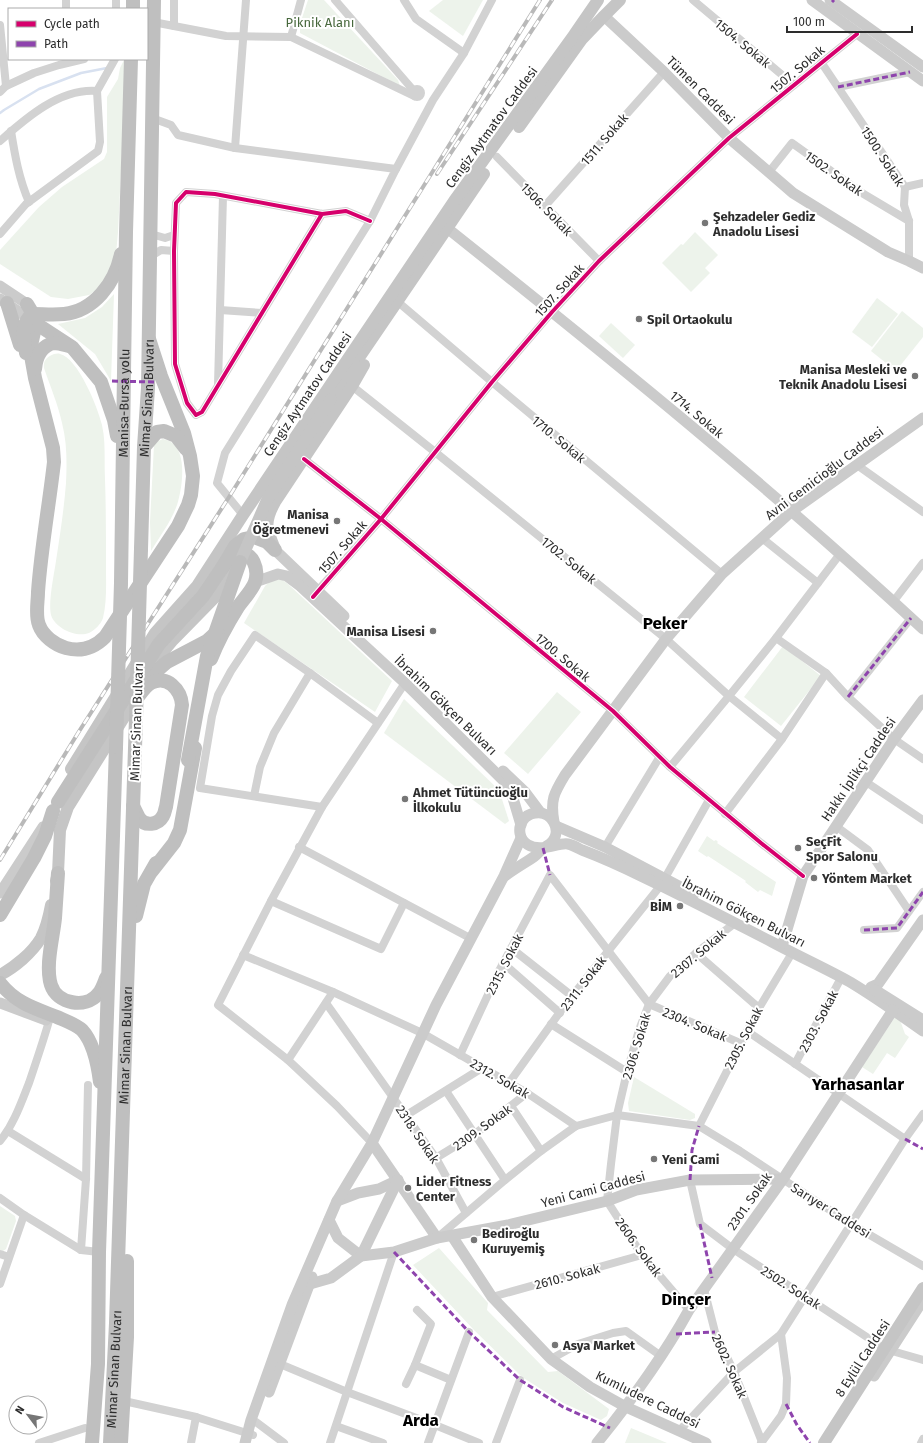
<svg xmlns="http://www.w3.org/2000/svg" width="923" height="1443" font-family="'Fira Sans',sans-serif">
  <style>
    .green { fill: #edf3eb }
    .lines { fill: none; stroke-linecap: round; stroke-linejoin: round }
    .stream { stroke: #d8e1f0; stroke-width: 2.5 }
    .street { stroke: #d2d2d2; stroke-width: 8 }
    .secondary { stroke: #cbcbcb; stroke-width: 11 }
    .primary { stroke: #c5c5c5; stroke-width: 12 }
    .highway { stroke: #bfbfbf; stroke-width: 14 }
    .rail-casing { stroke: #b9b9b9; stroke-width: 4 }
    .rail { stroke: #fff; stroke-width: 2.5; stroke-dasharray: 8; stroke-linecap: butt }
    .primary-bridge { stroke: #c5c5c5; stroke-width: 12 }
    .highway-bridge { stroke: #bfbfbf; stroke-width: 14 }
    .quiet { stroke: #8e44ad; stroke-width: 3; stroke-dasharray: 6 3; stroke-linecap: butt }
    .cycleway-casing { stroke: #fff; stroke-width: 6 }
    .cycleway { stroke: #d6006c; stroke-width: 4 }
    .poi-dot { fill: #767676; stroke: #fff; stroke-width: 1.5 }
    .labels { text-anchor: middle; stroke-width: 4; stroke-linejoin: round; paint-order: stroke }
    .park-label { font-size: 13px; fill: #46673b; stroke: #fff }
    .street-label { font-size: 13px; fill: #2d2d2d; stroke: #fff }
    .poi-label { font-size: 13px; font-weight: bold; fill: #2d2d2d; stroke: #fff; text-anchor: start }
    .district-label { font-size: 17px; font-weight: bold; fill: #000; stroke: #fff }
  </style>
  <rect width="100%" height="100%" fill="#fff"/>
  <g class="green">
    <polygon points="308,0 324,0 398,80 400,86 300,33 300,24"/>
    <polygon points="443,0 483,0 463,36 429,11"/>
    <polygon points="124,60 125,88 118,232 116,254 108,275 96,290 89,295 68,299 51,297 0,264 0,250 39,207 62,187 104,159 107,152 107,97 118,79 120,68"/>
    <polygon points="695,232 718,255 705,268 710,273 691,292 662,263 681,244 683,245"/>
    <polygon points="114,294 111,381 95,354 58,324 85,318 102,307"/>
    <polygon points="877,298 898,314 872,347 852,332"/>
    <polygon points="902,311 923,328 923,337 896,371 871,351"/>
    <polygon points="611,323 635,345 623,358 599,336"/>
    <path d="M54 354C56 354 58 353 60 354 78 358 98 408 102 425 106 442 104 461 105 479 106 508 106 537 106 567 106 583 107 602 103 618 101 624 95 630 89 633 76 638 55 628 51 615 48 602 54 575 56 561 60 535 64 509 66 483 67 463 67 442 62 423 58 404 50 386 44 368 43 360 47 357 54 354Z"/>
    <path d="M163 439C165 440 169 440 171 442 188 453 182 489 177 505 171 522 160 536 151 551L150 522 154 445 156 442Z"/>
    <polygon points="280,578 288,584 392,681 375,712 244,623 265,586 271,580"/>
    <polygon points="783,646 821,676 781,726 744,697"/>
    <polygon points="557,692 581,712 528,774 504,753"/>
    <polygon points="404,699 499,790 509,821 505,824 384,733"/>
    <polygon points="707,836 714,841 716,840 718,842 717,843 776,882 772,896 760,890 758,892 745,882 746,881 708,856 707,857 698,851"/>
    <polygon points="895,1017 900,1020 905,1034 909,1037 895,1058 887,1053 873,1074 862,1067"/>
    <polygon points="634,1077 695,1114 695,1118 690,1120 629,1111 628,1103"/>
    <polygon points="0,1206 15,1216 16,1221 6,1249 3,1251 0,1250"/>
    <polygon points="439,1248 488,1303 487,1310 548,1372 558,1371 609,1409 607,1416 601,1420 563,1403 522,1377 474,1330 413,1265"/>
    <polygon points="631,1428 667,1443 625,1443"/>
  </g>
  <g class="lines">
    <polyline class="stream" points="0,113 4,110 39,89 81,73 107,68"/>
    <g class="street">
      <polyline points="66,0 66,9"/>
      <polyline points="116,0 116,9"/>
      <polyline points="174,0 174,26"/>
      <polyline points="335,0 414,91"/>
      <polyline points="404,0 416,19 464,53"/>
      <polyline points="693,0 794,85"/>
      <polyline points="153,22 226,36 291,37 414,96"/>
      <polyline points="0,25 6,86"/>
      <polyline points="291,37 301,0"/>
      <polyline points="821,62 905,187 904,205 909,221 909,261"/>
      <polyline points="838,87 910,72"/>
      <circle cx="417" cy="93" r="4"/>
      <polyline points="0,92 6,86 34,73 59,65 84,59"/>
      <polyline points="152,118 171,125 178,135 235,148 396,169 370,221 225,453 217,483 243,515"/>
      <path d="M11 131C15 156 19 179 29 202"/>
      <path d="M0 141C26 118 60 88 97 91"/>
      <polyline points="235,148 246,0"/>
      <polyline points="497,157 599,261"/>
      <polyline points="396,169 433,100 464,53 492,0"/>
      <polyline points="769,172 792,143 862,193 909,221"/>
      <polyline points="905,187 923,183"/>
      <polyline points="544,207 664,72"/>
      <polyline points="322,214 202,412 196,415 187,403 175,364 174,251 176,203 186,192 215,194 322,214 346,211 370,221"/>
      <polyline points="0,234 26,204 98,151 100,142 97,91 115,59"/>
      <polyline points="151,234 165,238 174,235"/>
      <polyline points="151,256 161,250 174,251"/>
      <polyline points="398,302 492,382 722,574"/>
      <polyline points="220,310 262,313"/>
      <polyline points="218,385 223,196"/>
      <polyline points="352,386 435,452 666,639 729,696 782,739"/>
      <polyline points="304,459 381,519 613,711 670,767 761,843 803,876"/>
      <polyline points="857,465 923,512"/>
      <polyline points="762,538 818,583"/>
      <polyline points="314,595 381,519 492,382 552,312 599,261 729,138 857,34"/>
      <polyline points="893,602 923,563"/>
      <polyline points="776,638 826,673 848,697 894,739 923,759"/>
      <polyline points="848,697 911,618"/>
      <polyline points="670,767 729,696 776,638 840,554"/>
      <polyline points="866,782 923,820"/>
      <polyline points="254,796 260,767 274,733 310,673"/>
      <polyline points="322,807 200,788 212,716 218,695 231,671 255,635 310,673 378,723"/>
      <polyline points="725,814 782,739 826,673"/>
      <polyline points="837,827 868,850 909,911"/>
      <polyline points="299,847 470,938"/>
      <polyline points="605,847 659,758"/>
      <polyline points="665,878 709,800"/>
      <polyline points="271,901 381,949 404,903"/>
      <polyline points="864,930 897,928 923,892"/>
      <polyline points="511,948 572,996"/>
      <polyline points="696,953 759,1008"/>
      <polyline points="243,955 333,992 422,1033 527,1093 576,1126"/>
      <polyline points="503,963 560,1013"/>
      <polyline points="326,1003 436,1158 466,1213"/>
      <polyline points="649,1004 740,1043"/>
      <polyline points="551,1024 627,1072"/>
      <polyline points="747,1031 905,1139"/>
      <polyline points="460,1055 499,971 550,875 649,1004"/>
      <polyline points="288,1060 333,992"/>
      <polyline points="795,1064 841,978"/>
      <polyline points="509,1083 565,1005 661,885"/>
      <polyline points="446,1091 505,1180"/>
      <polyline points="511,1106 541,1151"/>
      <polyline points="405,1116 482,1068"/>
      <polyline points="699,1126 759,1008 792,953"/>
      <polyline points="8,1131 86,1179"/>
      <path d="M0 1141C14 1124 21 1103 29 1083 36 1062 43 1042 49 1021"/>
      <polyline points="372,1143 337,1106 288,1060 218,1005 271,901 322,807 405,683"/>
      <polyline points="436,1158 475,1134 527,1093"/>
      <polyline points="690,1180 700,1224 733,1249 885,1349 923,1360"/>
      <polyline points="0,1198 24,1215 81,1250 99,1252"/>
      <polyline points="438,1237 505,1180 541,1151 576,1126 617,1115 699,1126 740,1151 851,1224 923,1266"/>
      <polyline points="81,1250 86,1179 88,1085"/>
      <polyline points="0,1254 9,1257"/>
      <polyline points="0,1284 24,1215"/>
      <polyline points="704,1289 715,1332 734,1372 762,1442"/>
      <polyline points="492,1297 642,1255"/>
      <polyline points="417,1310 431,1324 415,1365 451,1380"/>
      <polyline points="689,1310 642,1255 607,1201 611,1164 617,1115 627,1072 639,1030 649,1004 670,976 696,953 735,923"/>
      <polyline points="551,1359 578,1344 613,1333 626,1331 661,1356"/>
      <polyline points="280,1364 347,1392 435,1425 479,1443"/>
      <polyline points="406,1384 415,1365"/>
      <polyline points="124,1401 196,1417 253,1435"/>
      <polyline points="251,1420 256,1422 284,1443"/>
      <polyline points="336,1426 383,1443"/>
      <polyline points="679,1431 734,1372 781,1334 905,1139 923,1114"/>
      <polyline points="39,1443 85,1428"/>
      <polyline points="191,1443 196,1417"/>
      <polyline points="330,1443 394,1252"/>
      <polyline points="428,1443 469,1332"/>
      <polyline points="496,1443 520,1380"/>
      <polyline points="761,1443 781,1416 786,1404 787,1378 781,1334"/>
      <polyline points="921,1443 923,1439"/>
    </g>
    <g class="secondary">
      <polyline points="812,0 923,81"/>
      <polyline points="830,0 923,67"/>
      <polyline points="604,16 664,72 729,138 793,193 888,252 909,261 923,268"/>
      <path d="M447 228C609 357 771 488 923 629"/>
      <polyline points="0,286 27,304"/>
      <polyline points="0,299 28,318"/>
      <polyline points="275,550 344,616"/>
      <polyline points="255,582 278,574 287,576 299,585 405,683 506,783 513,798 521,825"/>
      <polyline points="503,771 525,792 540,812"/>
      <path d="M554 822C550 800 554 793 565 775L666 639 722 574 792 511 923 418"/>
      <polyline points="556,826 605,847 694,894"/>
      <path d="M505 876C514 869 525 863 535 856 538 854 540 850 544 848 546 846 549 845 551 843 563 831 552 810 535 813 513 816 513 853 547 847 554 846 562 843 568 844 573 845 578 848 582 850 603 858 623 867 643 877 687 898 729 920 772 942 798 956 825 968 850 982 875 997 899 1014 923 1031"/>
      <polyline points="0,893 43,827"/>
      <polyline points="783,943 803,876 894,739 923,700"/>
      <polyline points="871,987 878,984 923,920"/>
      <polyline points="875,990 923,1020"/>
      <polyline points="0,1003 46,1020"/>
      <polyline points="372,1143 437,1238"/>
      <polyline points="337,1201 358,1193 379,1189 398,1180"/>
      <polyline points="329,1220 338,1238 361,1256"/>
      <polyline points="452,1236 492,1297 551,1359 590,1387 626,1407 706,1443"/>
      <polyline points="361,1256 398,1180"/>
      <polyline points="310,1284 331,1278 361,1256 394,1252 437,1238 508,1225 607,1201 636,1190 690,1180 783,1179"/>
      <polyline points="874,1376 923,1300"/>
      <polyline points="269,1392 312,1277"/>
      <polyline points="245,1443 251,1420 292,1305 337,1201 372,1143 436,1005 504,876 521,838"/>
      <path d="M597 1443C631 1401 663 1357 689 1310L783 1179 893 1010"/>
    </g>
    <g class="primary">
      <polyline points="519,127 582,39 604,16 620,0"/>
      <polyline points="331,399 484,174"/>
      <path d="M275 549C266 528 264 522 275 502L352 386 364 365"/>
      <polyline points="153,664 173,640 222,590 232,575"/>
      <polyline points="71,769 155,633 197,586 243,515 454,201 574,35 598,0"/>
      <polyline points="56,881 58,873 60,830 68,807 138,695"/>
      <path d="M0 975C15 967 32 953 41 938 46 928 49 916 51 905"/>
      <polyline points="824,1443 923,1288"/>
    </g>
    <g class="highway">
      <polyline points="133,9 133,0"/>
      <polyline points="7,303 20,345"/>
      <path d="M27 304 33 314 36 323 30 350 35 378 53 448 54 462C49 506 41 549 38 592 38 602 35 615 39 625 43 636 55 645 66 648 81 652 94 648 105 637L178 526 188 505 191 495 193 476 190 456 184 433 161 376 149 339"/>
      <polyline points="29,319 72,347 101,382 114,420 117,436"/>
      <path d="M26 353C24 341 20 322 33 314 43 314 53 315 64 314 94 311 115 283 121 254"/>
      <path d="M35 369C36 358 40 346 54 343 59 343 65 345 69 346"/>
      <polyline points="144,447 157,432 164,431 176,436 186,449"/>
      <path id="s1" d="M141 549 144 447 148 388 154 0"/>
      <path id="s2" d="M121 583 126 232 131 59"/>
      <path d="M211 659C218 641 228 623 238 607 243 600 253 589 255 582 259 570 253 550 238 554 231 556 227 563 222 568"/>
      <polyline points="146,685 152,675 167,662 207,641 218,631"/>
      <polyline points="58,802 159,644 203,596 222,568 235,546 244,539 254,537 267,542 275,550"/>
      <path d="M133 806C135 810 137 814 139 818 145 827 158 825 163 816 165 813 165 809 166 807L182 705C181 690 167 674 151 683 145 686 140 695 135 700"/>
      <polyline points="152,871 174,843 180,830 195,748"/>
      <path d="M58 873C57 888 56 903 55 918 53 938 45 966 51 985 57 1004 86 1009 98 994 102 990 104 983 106 978"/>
      <polyline points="0,915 34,858 45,836 53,811"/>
      <polyline points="136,916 144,884 156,863"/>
      <path d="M0 983C16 1003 34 1008 57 1017 66 1021 75 1024 82 1030 94 1043 98 1066 100 1082"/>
      <polyline points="92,1443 98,1364 99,1252 116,747"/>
      <path id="s3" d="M110 1443 116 1323 136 718"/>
      <polyline points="121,1443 127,1337 127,1261"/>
    </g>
    <g class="rail-casing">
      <g id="rail">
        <polyline points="437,174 552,0"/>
        <polyline points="0,860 78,733 229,497 540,0"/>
      </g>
    </g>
    <use href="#rail" class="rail"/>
    <polyline class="primary-bridge" points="240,562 268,498 331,399"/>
    <g class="highway-bridge">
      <polyline points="136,718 141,549"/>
      <polyline points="116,747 121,583"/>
      <polyline points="188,760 207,656 240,562"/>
    </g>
    <g class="quiet">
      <polyline points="832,2 834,0"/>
      <polyline points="838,87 910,72"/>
      <polyline points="112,381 154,382"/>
      <polyline points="848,697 911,618"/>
      <polyline points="543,848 550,875"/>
      <polyline points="864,930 897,928 923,892"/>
      <polyline points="905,1139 923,1149"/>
      <polyline points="690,1180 692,1150 699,1126"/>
      <polyline points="700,1224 712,1278"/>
      <polyline points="394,1252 469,1332 520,1380 563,1407 610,1428"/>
      <polyline points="676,1334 715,1332"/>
      <polyline points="786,1404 797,1425 810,1443"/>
    </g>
    <g class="cycleway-casing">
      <g id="cycleway">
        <polyline points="322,214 202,412 196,415 187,403 175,364 174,251 176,203 186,192 215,194 322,214 346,211 370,221"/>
        <polyline points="304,459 381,519 613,711 670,767 761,843 803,876"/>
        <polyline points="313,597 381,519 492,382 552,312 599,261 729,138 857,34"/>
      </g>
    </g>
    <use href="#cycleway" class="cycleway"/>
  </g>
  <g class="poi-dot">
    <circle cx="705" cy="223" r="4"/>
    <circle cx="639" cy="319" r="4"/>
    <circle cx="915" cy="376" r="4"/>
    <circle cx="337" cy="521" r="4"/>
    <circle cx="433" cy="631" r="4"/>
    <circle cx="405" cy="799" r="4"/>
    <circle cx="798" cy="848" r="4"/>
    <circle cx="814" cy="878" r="4"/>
    <circle cx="680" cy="906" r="4"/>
    <circle cx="654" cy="1159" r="4"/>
    <circle cx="408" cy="1188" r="4"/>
    <circle cx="474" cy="1240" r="4"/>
    <circle cx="555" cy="1345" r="4"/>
  </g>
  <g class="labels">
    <g class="park-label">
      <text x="320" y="27">Piknik Alanı</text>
    </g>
    <g class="street-label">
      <text transform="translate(743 43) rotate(40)" y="5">1504. Sokak</text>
      <text transform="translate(797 69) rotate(-40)" y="5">1507. Sokak</text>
      <text transform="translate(701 90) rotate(45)" y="5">Tümen Caddesi</text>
      <text transform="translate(491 127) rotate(-54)" y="5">Cengiz Aytmatov Caddesi</text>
      <text transform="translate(604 139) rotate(-49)" y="5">1511. Sokak</text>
      <text transform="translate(883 156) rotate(57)" y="5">1500. Sokak</text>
      <text transform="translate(834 173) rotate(35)" y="5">1502. Sokak</text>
      <text transform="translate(547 209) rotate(46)" y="5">1506. Sokak</text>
      <text transform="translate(559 290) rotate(-48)" y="5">1507. Sokak</text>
      <text transform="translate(307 394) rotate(-56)" y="5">Cengiz Aytmatov Caddesi</text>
      <text dy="5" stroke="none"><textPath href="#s1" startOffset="151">Mimar Sinan Bulvarı</textPath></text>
      <text dy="5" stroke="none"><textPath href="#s2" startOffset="180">Manisa-Bursa yolu</textPath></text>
      <text transform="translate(697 414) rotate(40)" y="5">1714. Sokak</text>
      <text transform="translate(559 439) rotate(40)" y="5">1710. Sokak</text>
      <text transform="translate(824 473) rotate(-37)" y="5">Avni Gemicioğlu Caddesi</text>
      <text transform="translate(342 547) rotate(-49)" y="5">1507. Sokak</text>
      <text transform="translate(569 560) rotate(39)" y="5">1702. Sokak</text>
      <text transform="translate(563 657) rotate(40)" y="5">1700. Sokak</text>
      <text transform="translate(446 705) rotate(44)" y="5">İbrahim Gökçen Bulvarı</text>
      <text transform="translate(136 722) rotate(-88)" y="5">Mimar Sinan Bulvarı</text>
      <text transform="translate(858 769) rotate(-56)" y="5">Hakkı İplikçi Caddesi</text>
      <text transform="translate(744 912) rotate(27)" y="5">İbrahim Gökçen Bulvarı</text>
      <text transform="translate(698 953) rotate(-40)" y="5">2307. Sokak</text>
      <text transform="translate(504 964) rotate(-63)" y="5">2315. Sokak</text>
      <text transform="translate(583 983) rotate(-52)" y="5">2311. Sokak</text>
      <text transform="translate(818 1021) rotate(-62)" y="5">2303. Sokak</text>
      <text transform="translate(695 1024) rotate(23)" y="5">2304. Sokak</text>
      <text transform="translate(743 1038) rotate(-63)" y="5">2305. Sokak</text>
      <text dy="5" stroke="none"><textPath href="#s3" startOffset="398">Mimar Sinan Bulvarı</textPath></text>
      <text transform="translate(636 1046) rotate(-73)" y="5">2306. Sokak</text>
      <text transform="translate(500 1078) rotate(30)" y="5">2312. Sokak</text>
      <text transform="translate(482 1127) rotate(-36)" y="5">2309. Sokak</text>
      <text transform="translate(418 1134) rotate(56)" y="5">2318. Sokak</text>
      <text transform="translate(593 1189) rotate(-15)" y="5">Yeni Cami Caddesi</text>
      <text transform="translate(749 1201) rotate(-55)" y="5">2301. Sokak</text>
      <text transform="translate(831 1210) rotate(32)" y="5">Sarıyer Caddesi</text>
      <text transform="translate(639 1247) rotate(54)" y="5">2606. Sokak</text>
      <text transform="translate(567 1276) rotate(-15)" y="5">2610. Sokak</text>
      <text transform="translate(791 1287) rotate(33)" y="5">2502. Sokak</text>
      <text transform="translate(862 1358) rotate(-57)" y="5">8 Eylül Caddesi</text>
      <text transform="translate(730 1366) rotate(66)" y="5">2602. Sokak</text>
      <text dy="5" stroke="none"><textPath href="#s3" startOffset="74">Mimar Sinan Bulvarı</textPath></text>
      <text transform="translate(648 1399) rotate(26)" y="5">Kumludere Caddesi</text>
    </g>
    <g class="poi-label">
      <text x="713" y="221">Şehzadeler Gediz<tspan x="713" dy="15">Anadolu Lisesi</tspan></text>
      <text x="647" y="324">Spil Ortaokulu</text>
      <text x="907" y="374" text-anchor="end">Manisa Mesleki ve<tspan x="907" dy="15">Teknik Anadolu Lisesi</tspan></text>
      <text x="329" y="519" text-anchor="end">Manisa<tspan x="329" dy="15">Öğretmenevi</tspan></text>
      <text x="425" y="636" text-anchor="end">Manisa Lisesi</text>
      <text x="413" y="797">Ahmet Tütüncüoğlu<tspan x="413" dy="15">İlkokulu</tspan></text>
      <text x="806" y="846">SeçFit<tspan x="806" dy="15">Spor Salonu</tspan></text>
      <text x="822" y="883">Yöntem Market</text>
      <text x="672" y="911" text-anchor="end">BİM</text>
      <text x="662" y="1164">Yeni Cami</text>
      <text x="416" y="1186">Lider Fitness<tspan x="416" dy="15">Center</tspan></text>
      <text x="482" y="1238">Bediroğlu<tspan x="482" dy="15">Kuruyemiş</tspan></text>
      <text x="563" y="1350">Asya Market</text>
    </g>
    <g class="district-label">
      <text x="665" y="629">Peker</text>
      <text x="858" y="1090">Yarhasanlar</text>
      <text x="686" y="1305">Dinçer</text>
      <text x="421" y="1426">Arda</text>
    </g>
  </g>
  <rect x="8" y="8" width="140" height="52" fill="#ffffff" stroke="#ababab"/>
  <rect x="16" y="21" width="20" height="6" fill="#d6006c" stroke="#ababab"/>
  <text x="44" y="28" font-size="12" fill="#2d2d2d">Cycle path</text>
  <rect x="16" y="41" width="20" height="6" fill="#8e44ad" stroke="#ababab"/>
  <text x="44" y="48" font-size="12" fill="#2d2d2d">Path</text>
  <g transform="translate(28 1415) rotate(302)"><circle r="19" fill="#ffffff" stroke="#ababab"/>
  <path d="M0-3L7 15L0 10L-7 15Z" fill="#767676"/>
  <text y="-6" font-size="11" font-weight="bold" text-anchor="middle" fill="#2d2d2d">N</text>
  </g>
  <path d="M787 26v6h125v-6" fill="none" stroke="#2d2d2d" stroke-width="2"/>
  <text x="793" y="26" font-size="12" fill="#2d2d2d" stroke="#ffffff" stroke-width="3" paint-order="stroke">100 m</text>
</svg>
